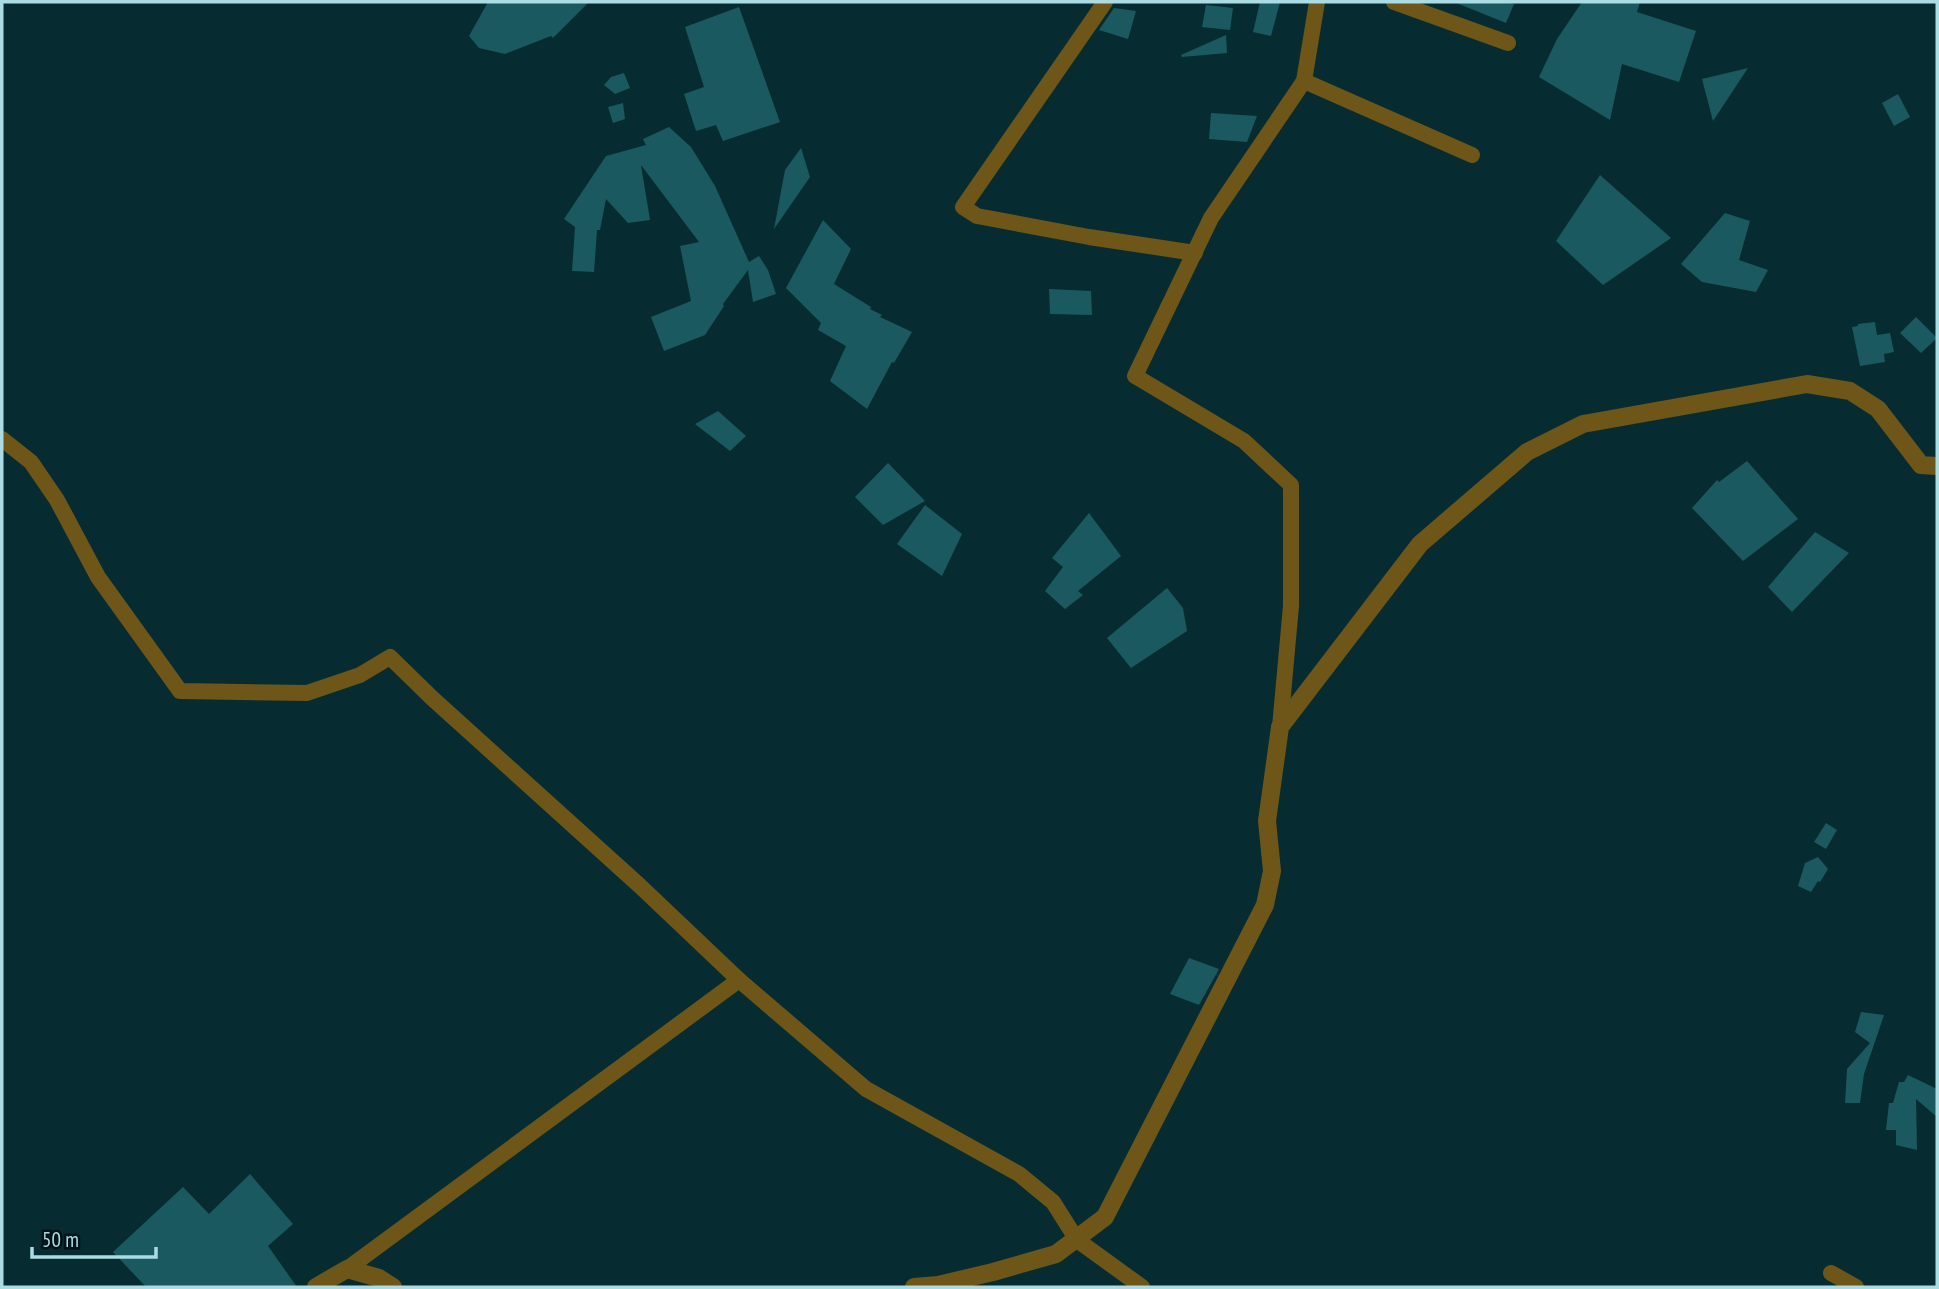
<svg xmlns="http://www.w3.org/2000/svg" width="1939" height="1289" font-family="'PT Sans Narrow',sans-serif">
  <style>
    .building { fill: #1b5961 }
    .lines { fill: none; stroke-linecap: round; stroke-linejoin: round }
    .minor { stroke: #6d5617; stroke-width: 16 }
    .tertiary { stroke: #6d5617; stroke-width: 18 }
  </style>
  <rect width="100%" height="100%" fill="#062c31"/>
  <g class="building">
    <polygon points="488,2 589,2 553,38 551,36 505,54 479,48 469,36"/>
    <polygon points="1260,2 1280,2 1271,36 1253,32"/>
    <polygon points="1454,2 1506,2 1514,4 1506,23"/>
    <polygon points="1582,2 1640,2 1637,12 1696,31 1679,82 1622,64 1610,120 1539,77 1557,39"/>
    <polygon points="1206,5 1233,8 1230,30 1202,27"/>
    <polygon points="739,7 780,122 723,141 716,125 696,131 684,94 704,87 685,27"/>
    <polygon points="1114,8 1136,11 1128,39 1099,30"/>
    <polygon points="1226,35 1227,53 1182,57 1181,55"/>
    <polygon points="1748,68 1713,121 1702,79"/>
    <polygon points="624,73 630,88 615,94 604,85 611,77"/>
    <polygon points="1898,94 1910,117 1894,126 1882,103"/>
    <polygon points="623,103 625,119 613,123 608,107"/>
    <polygon points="1211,113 1257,116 1247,142 1209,139"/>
    <polygon points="669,127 691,147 715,186 749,262 759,256 768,270 776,294 753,302 748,270 723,304 724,306 705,335 664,351 651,317 691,301 680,246 699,242 641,165 650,220 628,223 606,199 600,230 597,230 594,272 572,271 575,227 564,219 606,156 646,145 643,139"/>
    <polygon points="801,148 810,177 774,229 785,170"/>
    <polygon points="1600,175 1671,238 1603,285 1556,241"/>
    <polygon points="1725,213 1750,221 1739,260 1768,270 1756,292 1702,282 1681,264"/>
    <polygon points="823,220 851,249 834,284 871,307 870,309 882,315 880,317 912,332 894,363 892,362 867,409 830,381 846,346 818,330 821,323 786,288"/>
    <polygon points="1049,289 1091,291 1092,315 1050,314"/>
    <polygon points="1916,317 1937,338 1921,353 1900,333"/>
    <polygon points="1875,322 1877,335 1890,333 1894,352 1884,354 1885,362 1860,366 1852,327 1858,326 1858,324"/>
    <polygon points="718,411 746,436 730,451 695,424"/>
    <polygon points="1747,461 1798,519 1743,561 1692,508 1717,480 1719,482"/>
    <polygon points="888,463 925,501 883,525 855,497"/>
    <polygon points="925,505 962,534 942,576 897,544"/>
    <polygon points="1089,513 1121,556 1078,591 1083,595 1065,609 1045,591 1063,567 1052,558"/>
    <polygon points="1815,532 1849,553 1792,612 1768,587"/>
    <polygon points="1167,588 1183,608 1187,631 1131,668 1107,638"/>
    <polygon points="1826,823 1837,830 1826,849 1814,842"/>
    <polygon points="1818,857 1828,869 1820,882 1818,881 1811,892 1798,886 1805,863"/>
    <polygon points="1189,958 1219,969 1199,1005 1170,994"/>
    <polygon points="1861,1012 1884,1015 1864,1074 1860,1103 1845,1103 1847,1069 1870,1043 1855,1032"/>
    <polygon points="1908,1075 1937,1089 1937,1117 1916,1099 1917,1150 1896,1145 1896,1130 1886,1130 1889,1103 1893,1103 1899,1082 1904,1082"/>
    <polygon points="250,1174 293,1224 268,1246 297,1287 146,1287 113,1252 183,1187 209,1214"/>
  </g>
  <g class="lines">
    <g class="minor">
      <polyline points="1105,2 963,207 977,216 1089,237 1195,253"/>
      <polyline points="1394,2 1508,43"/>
      <polyline points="1304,81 1472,155"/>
      <polyline points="2,439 31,462 57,500 98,577 180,691 307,693 360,675 390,657 432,698 640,886 739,980 866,1089 1019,1174 1053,1202 1077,1240 1142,1287"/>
      <polyline points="1280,727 1291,606 1291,485 1244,441 1135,376 1211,218 1304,81 1317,2"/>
      <polyline points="347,1269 739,980"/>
      <polyline points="1831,1273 1856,1287"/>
    </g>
    <g class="tertiary">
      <polyline points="316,1287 347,1269 379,1278 393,1287"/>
      <polyline points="914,1287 938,1285 993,1272 1056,1254 1105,1217 1265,905 1272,871 1267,821 1280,727 1420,544 1527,452 1583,424 1807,384 1850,391 1878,409 1921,465 1937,466"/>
    </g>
  </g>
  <rect width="1939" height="1289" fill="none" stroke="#abdce4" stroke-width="7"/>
  <path d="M32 1247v10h124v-10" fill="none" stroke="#abdce4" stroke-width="3.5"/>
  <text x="42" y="1247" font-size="21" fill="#abdce4" stroke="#001316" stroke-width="5" paint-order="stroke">50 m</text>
</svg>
